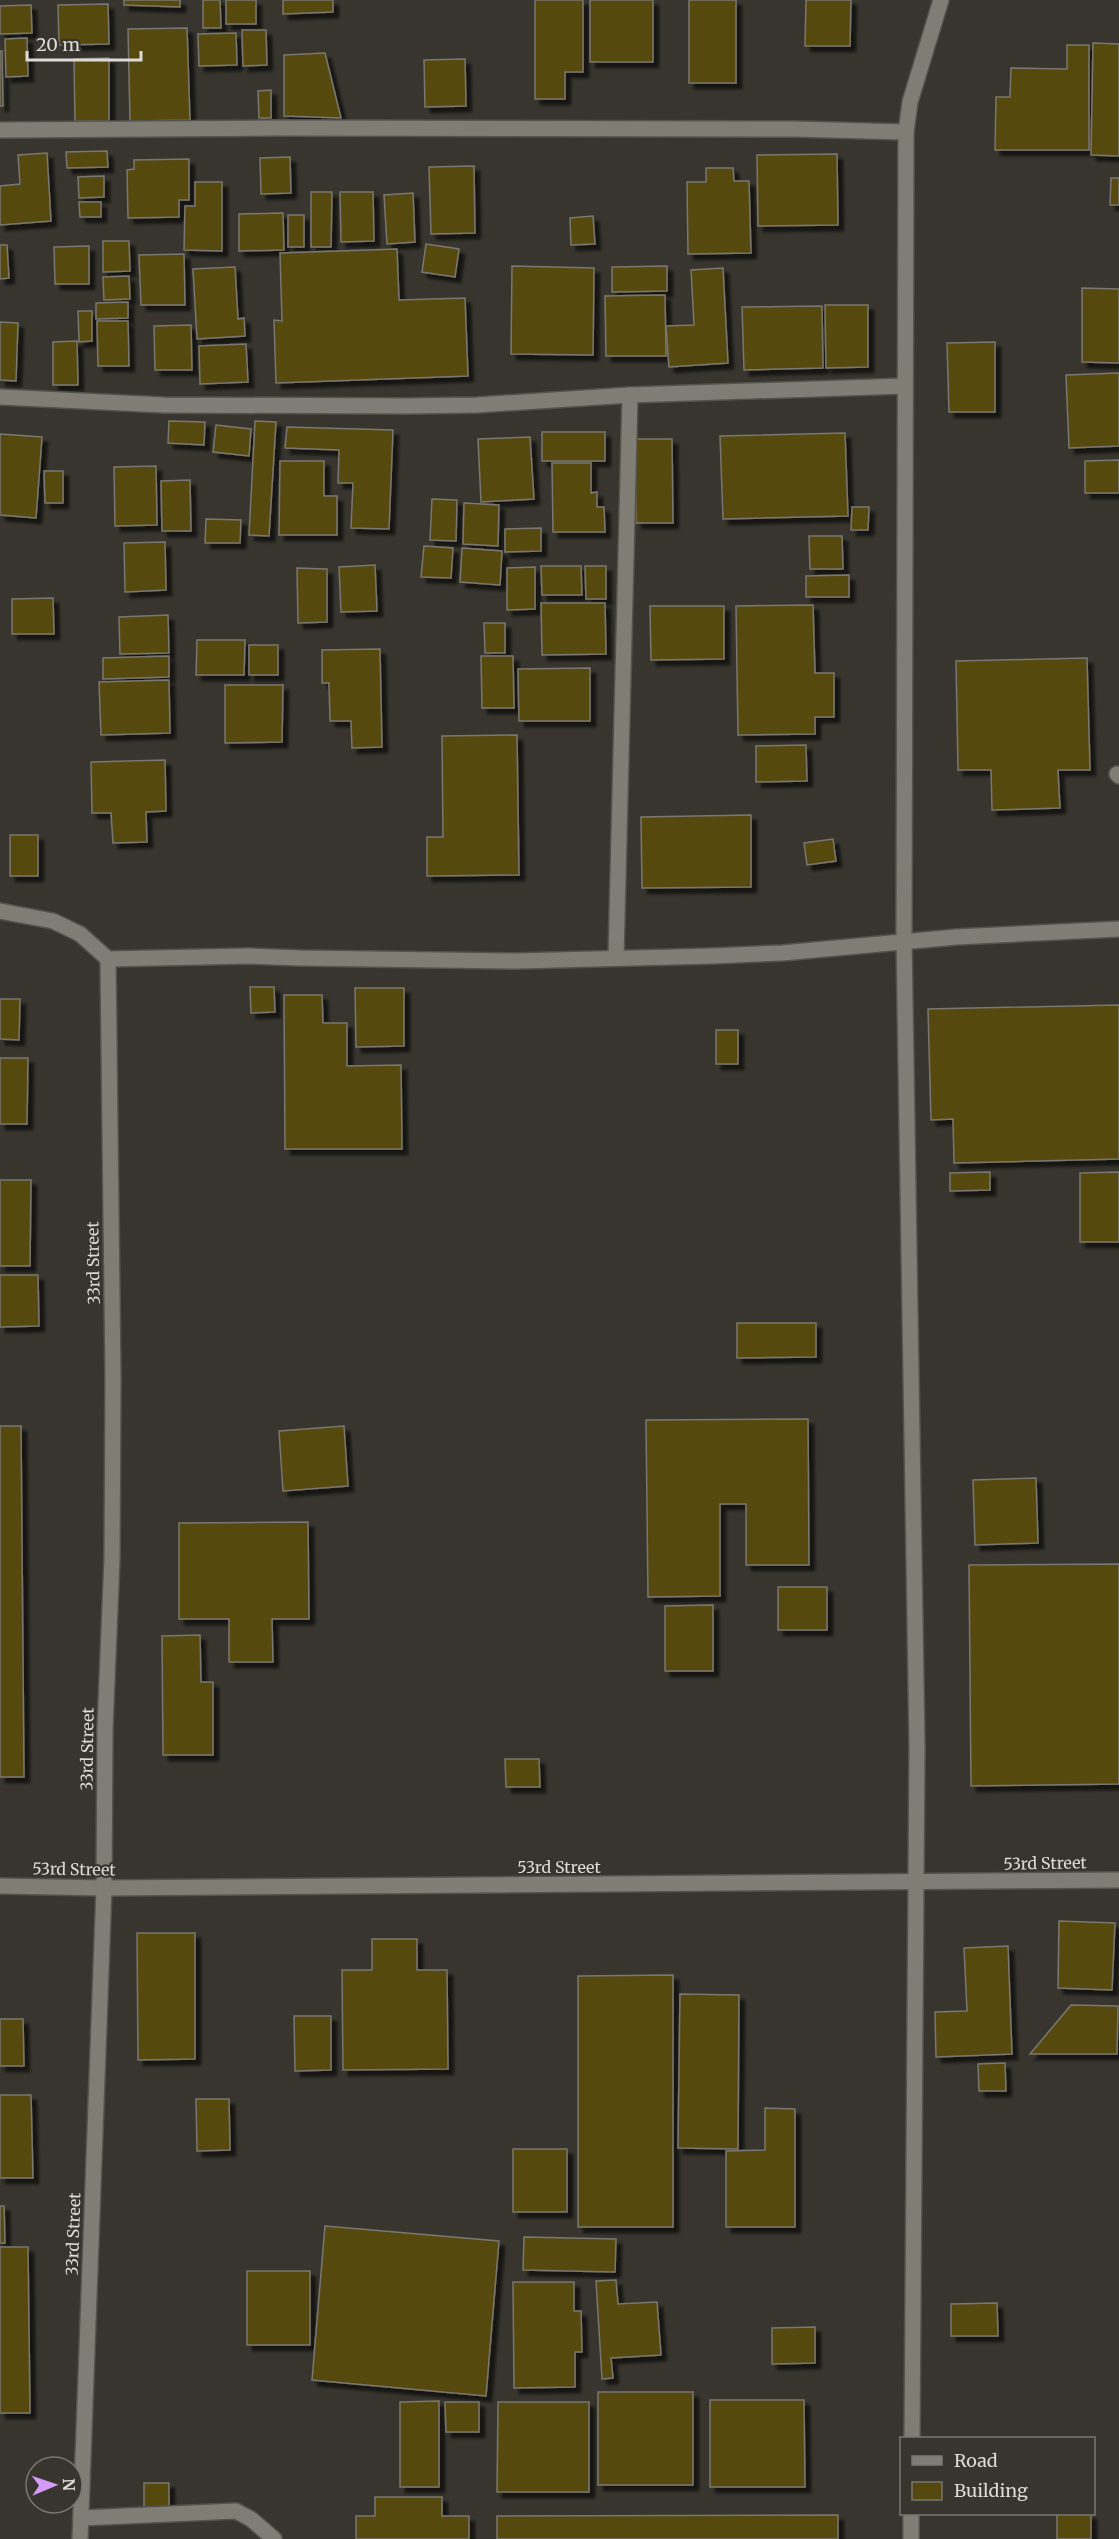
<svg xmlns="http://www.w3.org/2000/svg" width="1119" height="2539" font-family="Merriweather,serif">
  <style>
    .building { fill: #55480f; stroke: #7a776f; stroke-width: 1.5; filter: url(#shadow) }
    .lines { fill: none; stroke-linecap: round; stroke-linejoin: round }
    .service-casing { stroke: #53524c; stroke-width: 18 }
    .minor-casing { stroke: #53524c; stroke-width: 18 }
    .service { stroke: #7f7d74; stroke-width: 15 }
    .minor { stroke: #7f7d74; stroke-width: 15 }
    .labels { text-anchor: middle; stroke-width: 4.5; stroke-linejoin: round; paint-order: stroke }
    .street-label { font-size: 16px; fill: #dcdbd6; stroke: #37352e }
  </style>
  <defs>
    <filter id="shadow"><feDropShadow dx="5.5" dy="5.5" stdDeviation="1.5" flood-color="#0009"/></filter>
  </defs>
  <rect width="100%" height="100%" fill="#37352e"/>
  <g class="building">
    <polygon points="124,0 180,0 180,7 124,5"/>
    <polygon points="203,0 220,0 221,28 203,28"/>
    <rect x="226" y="0" width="30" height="24"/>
    <polygon points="283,0 333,0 333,12 283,14"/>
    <polygon points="535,0 583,0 583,72 565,72 565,99 535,99"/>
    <rect x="590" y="0" width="63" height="62"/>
    <rect x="689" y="0" width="47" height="83"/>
    <polygon points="806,0 851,0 850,46 805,46"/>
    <polygon points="108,4 109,44 59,45 58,5"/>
    <polygon points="31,5 32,33 0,34 0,6"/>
    <polygon points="187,28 190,120 130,121 128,29"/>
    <polygon points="242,30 266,30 267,65 243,66"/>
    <polygon points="236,33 237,65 199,66 198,34"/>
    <polygon points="27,38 28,76 6,77 5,39"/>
    <polygon points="1093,43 1119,44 1119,156 1091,155"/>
    <polygon points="1067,45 1089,45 1089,150 995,150 996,97 1010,97 1011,68 1067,69"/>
    <polygon points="0,51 2,51 3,106 0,106"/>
    <polygon points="325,53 341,118 284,116 284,55"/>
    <polygon points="109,58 109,121 75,121 74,59"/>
    <polygon points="465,59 466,106 425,107 424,60"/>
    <polygon points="271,90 271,118 259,118 258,91"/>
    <polygon points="107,151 108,167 67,168 66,152"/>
    <polygon points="47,153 51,221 0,225 0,186 20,184 18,155"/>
    <polygon points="837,154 838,225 758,226 757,155"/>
    <polygon points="290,157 291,193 261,194 260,158"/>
    <polygon points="189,159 189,200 179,200 179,217 128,218 127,170 134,169 134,160"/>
    <polygon points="474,166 475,233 431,234 429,167"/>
    <polygon points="706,168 733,168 734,181 749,181 751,253 688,254 687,182 706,182"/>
    <polygon points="104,176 104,197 79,198 78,177"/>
    <polygon points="1111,178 1119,178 1119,205 1110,205"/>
    <polygon points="195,182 222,182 222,251 184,250 185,206 195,206"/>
    <polygon points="311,192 332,192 331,247 311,247"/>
    <polygon points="340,192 373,192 374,241 341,242"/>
    <polygon points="413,193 415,242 387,244 384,195"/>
    <polygon points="79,202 101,202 101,217 80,217"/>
    <polygon points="283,213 284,250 239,251 239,214"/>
    <rect x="288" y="215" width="16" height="32"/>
    <polygon points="593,216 595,244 571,245 570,218"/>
    <polygon points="103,241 129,241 130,271 103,272"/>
    <polygon points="426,244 459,249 455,277 422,272"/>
    <polygon points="0,245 7,245 9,278 0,279"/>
    <polygon points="89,246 89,284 55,284 54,247"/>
    <polygon points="397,249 399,300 465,298 468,376 276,383 274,320 282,321 280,253"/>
    <polygon points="184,254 185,305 141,305 139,255"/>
    <polygon points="512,266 594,268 593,355 511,354"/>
    <polygon points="667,266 667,291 612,292 612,267"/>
    <polygon points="235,267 238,319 244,318 245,336 197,339 193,269"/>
    <polygon points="723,268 728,363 669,367 666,326 694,325 691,270"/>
    <polygon points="129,276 130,299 104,300 103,277"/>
    <polygon points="1082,288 1119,289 1119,363 1082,362"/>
    <polygon points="665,295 666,356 606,356 605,296"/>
    <polygon points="128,302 128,318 96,319 96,303"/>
    <polygon points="825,305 868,305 868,367 826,368"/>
    <polygon points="822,306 823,368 744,370 742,307"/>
    <polygon points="78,311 92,311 92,341 79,342"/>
    <polygon points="97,321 128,321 129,366 98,366"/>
    <polygon points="0,322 18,323 16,381 0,380"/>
    <polygon points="191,325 192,370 155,370 154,326"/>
    <polygon points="77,341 78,385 53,385 53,342"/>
    <polygon points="995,342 995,412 949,412 947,343"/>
    <polygon points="246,344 248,382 200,384 199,346"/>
    <polygon points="1119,373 1119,446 1069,448 1066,375"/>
    <polygon points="169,421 205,422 204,445 168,443"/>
    <polygon points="255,421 276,422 269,536 249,535"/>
    <polygon points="216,425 251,429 249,456 213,452"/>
    <polygon points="287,427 393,430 389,529 351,528 353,483 338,483 339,450 285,448"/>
    <rect x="542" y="432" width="63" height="29"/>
    <polygon points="845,433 848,516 723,519 720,436"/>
    <polygon points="0,434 42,437 36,518 0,515"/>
    <polygon points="530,437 534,499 481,502 478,439"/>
    <polygon points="635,439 672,439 673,523 636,523"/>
    <polygon points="1119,460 1119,493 1085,493 1085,461"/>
    <polygon points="280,461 324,461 324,496 337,496 337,535 279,535"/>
    <polygon points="552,463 591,463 591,493 597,492 597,507 604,507 605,532 553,532"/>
    <polygon points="156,466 157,525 115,526 114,467"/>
    <polygon points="44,471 63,471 63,503 45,503"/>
    <polygon points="190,480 191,531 162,531 161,481"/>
    <polygon points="432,499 457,500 456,541 430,540"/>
    <polygon points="464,503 499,505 498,546 463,544"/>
    <polygon points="852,507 869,507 868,530 851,530"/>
    <polygon points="206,519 241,520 240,543 205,543"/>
    <polygon points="541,528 541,551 505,552 505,529"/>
    <polygon points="809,536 842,536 843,569 810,569"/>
    <polygon points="165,542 166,590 125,592 124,543"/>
    <polygon points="424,546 453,548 451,578 421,577"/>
    <polygon points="462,548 502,551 500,585 460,582"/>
    <polygon points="375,565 377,611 341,612 339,567"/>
    <polygon points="541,566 581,566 582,595 542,595"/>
    <polygon points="585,566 606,566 606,599 586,599"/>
    <polygon points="535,567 535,609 507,610 507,568"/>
    <polygon points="297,568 327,569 327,622 298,623"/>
    <polygon points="849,575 849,597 806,597 806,576"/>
    <polygon points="53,598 54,634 12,634 12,599"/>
    <polygon points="541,603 605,603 606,654 542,655"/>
    <polygon points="813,605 815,673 834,673 834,717 815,717 815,734 738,735 736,606"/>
    <polygon points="650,606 724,606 724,659 651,660"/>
    <polygon points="168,615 169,653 120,654 119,617"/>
    <polygon points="484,623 505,623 505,653 485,653"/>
    <polygon points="197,640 245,640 244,675 196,675"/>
    <rect x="249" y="645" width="29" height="30"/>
    <polygon points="380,649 382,747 352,748 351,721 330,721 329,683 322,683 322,650"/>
    <polygon points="169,656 169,677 103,679 103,658"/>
    <polygon points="481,656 513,656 514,708 482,708"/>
    <polygon points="1087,658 1090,770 1058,770 1060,808 992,810 991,770 958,770 956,661"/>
    <polygon points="590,668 590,721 519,721 518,669"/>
    <polygon points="169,680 170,733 101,735 99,682"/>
    <polygon points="225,685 283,685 282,742 225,743"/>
    <polygon points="517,735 519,875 427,876 427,837 443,837 442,736"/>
    <polygon points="806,745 807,781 756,782 756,746"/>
    <polygon points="165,760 166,811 146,812 147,842 113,843 111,813 92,813 91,762"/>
    <polygon points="751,815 751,887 642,888 641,817"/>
    <rect x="10" y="835" width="28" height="41"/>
    <polygon points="833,839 836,861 807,865 804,843"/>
    <polygon points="250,987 274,987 275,1012 251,1013"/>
    <polygon points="355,988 404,988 404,1046 356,1047"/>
    <polygon points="284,995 322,995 323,1023 347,1023 347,1066 401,1065 402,1149 285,1149"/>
    <polygon points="0,999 20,999 19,1040 0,1039"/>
    <polygon points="1119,1005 1119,1159 954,1163 953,1119 931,1120 928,1009"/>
    <rect x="716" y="1030" width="22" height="34"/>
    <polygon points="0,1058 28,1058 27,1124 0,1124"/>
    <polygon points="990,1172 990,1190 950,1191 950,1173"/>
    <polygon points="1119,1172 1119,1242 1080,1242 1080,1173"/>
    <polygon points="0,1180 31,1180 30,1266 0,1266"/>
    <polygon points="0,1275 38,1275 39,1326 0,1327"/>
    <polygon points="737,1323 816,1323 816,1357 737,1358"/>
    <polygon points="808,1419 809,1565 746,1565 746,1504 720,1504 720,1596 648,1597 646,1420"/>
    <polygon points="0,1426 21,1426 24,1777 0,1777"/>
    <polygon points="344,1426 348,1486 283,1491 279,1431"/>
    <polygon points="1036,1478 1038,1543 975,1545 973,1480"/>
    <polygon points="308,1522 309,1619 272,1619 273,1662 229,1662 229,1619 179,1619 179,1523"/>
    <polygon points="1119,1564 1119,1784 971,1786 969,1565"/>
    <rect x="778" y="1587" width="49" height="43"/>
    <polygon points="713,1605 713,1671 665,1671 665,1606"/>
    <polygon points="200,1635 201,1682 213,1682 213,1755 163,1755 162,1636"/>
    <polygon points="505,1759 539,1759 540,1787 506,1787"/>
    <polygon points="1059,1921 1115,1923 1112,1990 1058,1988"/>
    <polygon points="137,1933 195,1933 195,2059 138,2060"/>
    <polygon points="372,1939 417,1939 417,1970 447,1970 448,2069 343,2070 342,1970 372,1970"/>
    <polygon points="1008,1946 1012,2054 936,2057 935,2012 967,2011 964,1948"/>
    <polygon points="673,1975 673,2227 578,2227 578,1976"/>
    <polygon points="680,1994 739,1995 738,2149 678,2148"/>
    <polygon points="1071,2005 1118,2006 1117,2054 1030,2054"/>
    <polygon points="294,2016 331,2016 331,2070 295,2071"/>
    <polygon points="0,2019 23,2019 24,2066 0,2066"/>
    <polygon points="1005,2063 1006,2091 979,2091 978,2064"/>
    <polygon points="0,2095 31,2095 33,2178 0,2178"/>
    <polygon points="196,2099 229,2099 230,2150 197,2151"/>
    <polygon points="765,2108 795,2109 795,2227 726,2227 726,2151 765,2150"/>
    <rect x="513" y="2149" width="54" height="63"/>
    <polygon points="0,2206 4,2206 5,2243 0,2243"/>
    <polygon points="325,2226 499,2241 486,2396 312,2380"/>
    <polygon points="524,2237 616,2239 615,2272 523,2270"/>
    <polygon points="0,2247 28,2247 30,2413 0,2413"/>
    <rect x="247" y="2271" width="63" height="74"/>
    <polygon points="616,2280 618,2304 657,2302 661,2355 611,2358 613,2378 602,2379 596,2281"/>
    <polygon points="513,2282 574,2282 574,2311 581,2311 582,2352 575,2352 575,2387 514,2388"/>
    <polygon points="997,2303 998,2336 951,2336 951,2304"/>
    <polygon points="815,2327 815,2363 772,2364 772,2328"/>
    <rect x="598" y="2392" width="95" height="93"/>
    <polygon points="710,2400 804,2400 805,2487 710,2487"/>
    <polygon points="439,2401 439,2487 400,2487 400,2402"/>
    <polygon points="445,2402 479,2402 479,2432 446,2432"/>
    <polygon points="498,2402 589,2402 589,2492 497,2492"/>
    <rect x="144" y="2483" width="25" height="25"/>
    <polygon points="375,2497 442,2497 442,2516 469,2516 469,2539 356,2539 356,2516 375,2516"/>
    <rect x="1057" y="2514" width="34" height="25"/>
    <polygon points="838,2515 838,2539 497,2539 497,2516"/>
  </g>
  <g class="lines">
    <g class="service-casing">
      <polyline id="service" points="81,2518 236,2511 251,2519 274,2539"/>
    </g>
    <g class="minor-casing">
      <g id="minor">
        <polyline points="0,130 274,128 794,129 906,132"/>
        <polyline points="0,397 164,405 406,406 477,405 630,395 905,386"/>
        <polyline points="1117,774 1119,776"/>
        <polyline points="0,911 53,921 80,934 108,959 248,956 300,958 517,961 712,956 782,953 956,937 1119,929"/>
        <polyline points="616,957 630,395"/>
        <polyline points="0,1886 104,1888 1119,1880"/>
        <polyline points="912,2438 917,1745 904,940 906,132 910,102 941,0"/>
        <polyline points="80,2539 104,1888 105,1728 112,1559 113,1380 108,959"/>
        <polyline points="911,2539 911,2514"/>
      </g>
    </g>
    <use href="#service" class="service"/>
    <use href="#minor" class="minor"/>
  </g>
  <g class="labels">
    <g class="street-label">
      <text transform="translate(93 1263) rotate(-91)" y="6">33rd Street</text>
      <text transform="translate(87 1749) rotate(-89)" y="6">33rd Street</text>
      <text transform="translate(1045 1863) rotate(-1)" y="6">53rd Street</text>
      <text x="559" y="1873">53rd Street</text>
      <text transform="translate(74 1869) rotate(1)" y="6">53rd Street</text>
      <text transform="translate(73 2234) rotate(-88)" y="6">33rd Street</text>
    </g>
  </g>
  <rect x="900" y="2437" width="195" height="78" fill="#37352e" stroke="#797771" stroke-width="1.5"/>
  <rect x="912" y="2456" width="30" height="9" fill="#7f7d74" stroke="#797771" stroke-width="1.5"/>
  <text x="954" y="2467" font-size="18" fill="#dcdbd6">Road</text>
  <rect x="912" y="2482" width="30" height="18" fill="#55480f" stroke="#797771" stroke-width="1.5"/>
  <text x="954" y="2497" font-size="18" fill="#dcdbd6">Building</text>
  <g transform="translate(54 2485) rotate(88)"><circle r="28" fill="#37352e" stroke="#797771" stroke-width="1.5"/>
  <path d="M0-4.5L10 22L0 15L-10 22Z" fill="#d59bfa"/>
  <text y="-9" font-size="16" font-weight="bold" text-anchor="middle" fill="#dcdbd6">N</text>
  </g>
  <path d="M27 51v9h114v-9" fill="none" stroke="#dcdbd6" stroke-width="3"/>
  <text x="36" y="51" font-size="18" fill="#dcdbd6" stroke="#37352e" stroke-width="4.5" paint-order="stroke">20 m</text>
</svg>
